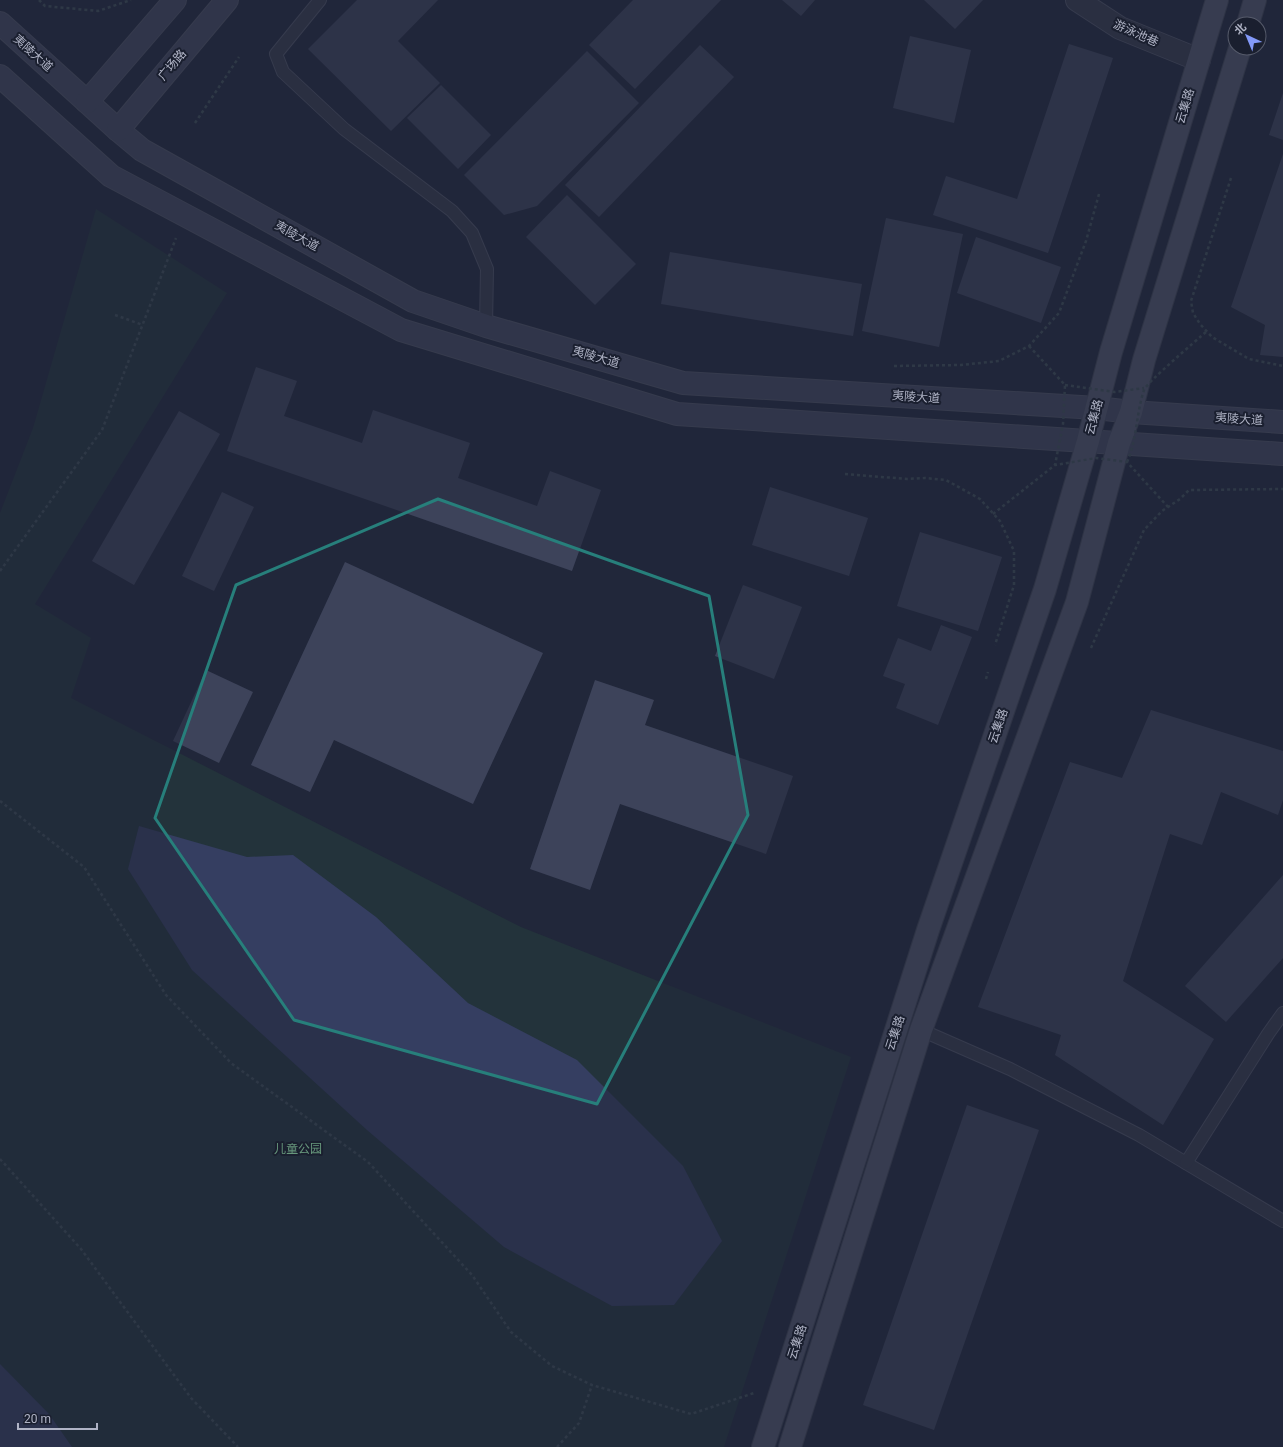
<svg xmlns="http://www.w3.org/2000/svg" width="1283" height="1447" font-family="Roboto,'Noto Sans SC',sans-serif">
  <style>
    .green { fill: #23333b }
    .water { fill: #353e61 }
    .building { fill: #3d435a }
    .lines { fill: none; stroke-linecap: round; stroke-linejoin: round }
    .lane-casing { stroke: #505465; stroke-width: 14 }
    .street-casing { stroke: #505465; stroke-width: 24 }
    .secondary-casing { stroke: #505465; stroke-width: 24 }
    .primary-casing { stroke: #3e4353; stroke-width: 24 }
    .path { stroke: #3e4f55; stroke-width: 2.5; stroke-dasharray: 3 3; stroke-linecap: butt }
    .lane { stroke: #353a4a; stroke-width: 12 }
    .street { stroke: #353a4a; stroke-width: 22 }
    .secondary { stroke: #43485d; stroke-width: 22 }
    .primary { stroke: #53586a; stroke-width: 22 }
    .path-bridge { stroke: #3e4f55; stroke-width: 2.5; stroke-dasharray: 3 3; stroke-linecap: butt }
    .marked { fill: none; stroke: #277f7b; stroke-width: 3; stroke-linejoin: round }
    .labels { text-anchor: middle; stroke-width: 4; stroke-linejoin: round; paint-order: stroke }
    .street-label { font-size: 12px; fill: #b0b4c6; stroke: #1a1f2f }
    .park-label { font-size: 12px; fill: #67977c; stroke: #1a1f2f }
  </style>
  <rect width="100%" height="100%" fill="#21273a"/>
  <polygon class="green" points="96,209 227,293 35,604 91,638 71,698 521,927 851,1057 724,1447 0,1447 0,513 33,428"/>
  <g class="water">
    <polygon points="139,826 247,857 293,855 376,917 468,1003 577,1060 683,1166 722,1241 674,1305 612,1306 504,1247 367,1130 192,970 128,869"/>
    <polygon points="0,1364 49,1414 72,1447 0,1447"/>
  </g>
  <g class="building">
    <polygon points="357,0 438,0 398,41 440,83 391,131 308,49"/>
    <polygon points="633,0 721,0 635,89 589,45"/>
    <polygon points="782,0 815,0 801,16"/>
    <polygon points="924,0 983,0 955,29"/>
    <polygon points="910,36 971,50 954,123 893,108"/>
    <polygon points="1069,44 1113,58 1048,253 933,215 946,176 1017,199"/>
    <polygon points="700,45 734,77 599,217 565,185"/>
    <polygon points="587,51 639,103 537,206 504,215 464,175"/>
    <polygon points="441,85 491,135 458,169 407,118"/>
    <polygon points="1283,93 1283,140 1269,135"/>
    <polygon points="1283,154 1283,357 1260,355 1265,325 1231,307"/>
    <polygon points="567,195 636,264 595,305 526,237"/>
    <polygon points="886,218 963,234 939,347 862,331"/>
    <polygon points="976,237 1061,267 1041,323 957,293"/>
    <polygon points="670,252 862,284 853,336 661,304"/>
    <polygon points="256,367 297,381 284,416 362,443 373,410 470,443 458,478 537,506 550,471 601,490 572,571 227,451"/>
    <polygon points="179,411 220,434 134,585 92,561"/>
    <polygon points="770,487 868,518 849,576 752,545"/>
    <polygon points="222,492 254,507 214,591 182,576"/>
    <polygon points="920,532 1002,557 978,631 897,606"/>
    <polygon points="345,562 543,653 473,804 334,740 310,792 251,765"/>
    <polygon points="743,585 802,607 774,679 715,656"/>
    <polygon points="941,625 972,637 938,725 896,708 905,684 883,676 898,638 931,651"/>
    <polygon points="206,670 253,692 219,763 173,741"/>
    <polygon points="595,680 654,700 645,725 793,776 766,854 620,804 590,890 530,869"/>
    <polygon points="1151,710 1283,751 1283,800 1278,815 1221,792 1202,845 1170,834 1123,981 1214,1039 1163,1125 1055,1055 1061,1035 978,1007 1070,762 1122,778"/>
    <polygon points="1283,875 1283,958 1226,1022 1185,986"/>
    <polygon points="967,1105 1039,1130 934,1430 863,1405"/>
  </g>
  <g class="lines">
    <g class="lane-casing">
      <g id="lane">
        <polyline points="320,0 276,54 283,72 344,129 452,211 472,233 487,269 486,326"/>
        <polyline points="921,1030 1010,1069 1139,1135 1283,1221"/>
        <polyline points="1186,1163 1268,1034 1283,1013"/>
      </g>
    </g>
    <g class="street-casing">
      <polyline id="street" points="1077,0 1120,28 1199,60"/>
    </g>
    <g class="secondary-casing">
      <g id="secondary">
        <polyline points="0,23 118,130 142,150 413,301 486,326 683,383 1097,408 1131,412 1283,422"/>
        <polyline points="0,76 111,176 401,330 677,414 1283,454"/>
        <polyline points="87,102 175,0"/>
        <polyline points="118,130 227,0"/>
      </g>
    </g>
    <g class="primary-casing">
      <g id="primary">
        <polyline points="1248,24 1255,0"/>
        <polyline points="763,1447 928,930 1045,589 1088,441 1111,352 1217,0"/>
        <polyline points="790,1447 921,1030 1077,602 1119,443 1131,412 1144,360 1240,48"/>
      </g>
    </g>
    <g class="path">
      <polyline points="39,0 45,6 98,11 131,0"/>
      <polyline points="195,123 239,57"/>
      <polyline points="1231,178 1191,301 1193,313 1200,324 1212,337 1249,359 1283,366"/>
      <polyline points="115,315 143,325"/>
      <polyline points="894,366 961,365 999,361 1029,346 1059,313 1086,241 1099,194"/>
      <polyline points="845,474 907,479 925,478 946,480 980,499 1000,521 1014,551 1014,585 995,645"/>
      <polyline points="0,571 102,430 176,238"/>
      <polyline points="1091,648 1144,530 1162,511 1180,499 1189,490 1283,489"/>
      <polyline points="986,679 988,672"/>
      <polyline points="0,801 84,867 166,995 231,1063 368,1162 472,1275 511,1332 552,1366 592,1385 691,1414 754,1393"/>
      <polyline points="0,1159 81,1249 191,1398 238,1447"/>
      <polyline points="557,1447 579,1423 592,1385"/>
    </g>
    <use href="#lane" class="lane"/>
    <use href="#street" class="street"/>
    <use href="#secondary" class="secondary"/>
    <use href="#primary" class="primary"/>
    <g class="path-bridge">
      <polyline points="1029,346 1065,385 1063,424 1055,465"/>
      <polyline points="1065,385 1115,392 1144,388"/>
      <path d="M1127 462C1137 440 1136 414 1144 390 1146 383 1197 340 1207 331"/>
      <polyline points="993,514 1055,465 1096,458 1127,462 1168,507"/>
    </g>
  </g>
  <path d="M0 0H1283V1447H0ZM438 499 709 596 748 815 597 1104 294 1020 155 818 236 585Z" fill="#21273a" fill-opacity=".55" fill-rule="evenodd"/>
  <path class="marked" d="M438 499 709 596 748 815 597 1104 294 1020 155 818 236 585Z"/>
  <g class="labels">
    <g class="street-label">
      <text transform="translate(1136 33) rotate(24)" y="4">游泳池巷</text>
      <text transform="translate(33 53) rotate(42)" y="4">夷陵大道</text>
      <text transform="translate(172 65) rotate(-50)" y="4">广场路</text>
      <text transform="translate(1185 106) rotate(-73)" y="4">云集路</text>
      <text transform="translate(297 236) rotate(29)" y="4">夷陵大道</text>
      <text transform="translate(596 357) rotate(16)" y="4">夷陵大道</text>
      <text transform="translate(916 397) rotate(4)" y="4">夷陵大道</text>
      <text transform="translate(1094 417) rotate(-75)" y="4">云集路</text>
      <text transform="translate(1239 419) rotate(4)" y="4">夷陵大道</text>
      <text transform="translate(998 726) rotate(-71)" y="4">云集路</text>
      <text transform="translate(895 1033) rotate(-72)" y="4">云集路</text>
      <text transform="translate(797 1342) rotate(-72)" y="4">云集路</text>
    </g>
    <g class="park-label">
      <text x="298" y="1153">儿童公园</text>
    </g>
  </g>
  <g transform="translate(1247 36) rotate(316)"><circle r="19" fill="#1a1f2f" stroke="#565b6b"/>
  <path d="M0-3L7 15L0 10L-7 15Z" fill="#8399f8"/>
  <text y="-6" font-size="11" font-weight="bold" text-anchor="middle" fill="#b0b4c6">北</text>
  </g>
  <path d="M18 1423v6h79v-6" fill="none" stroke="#b0b4c6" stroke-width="2"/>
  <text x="24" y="1423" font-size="12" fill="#b0b4c6" stroke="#1a1f2f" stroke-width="3" paint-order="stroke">20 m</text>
</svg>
